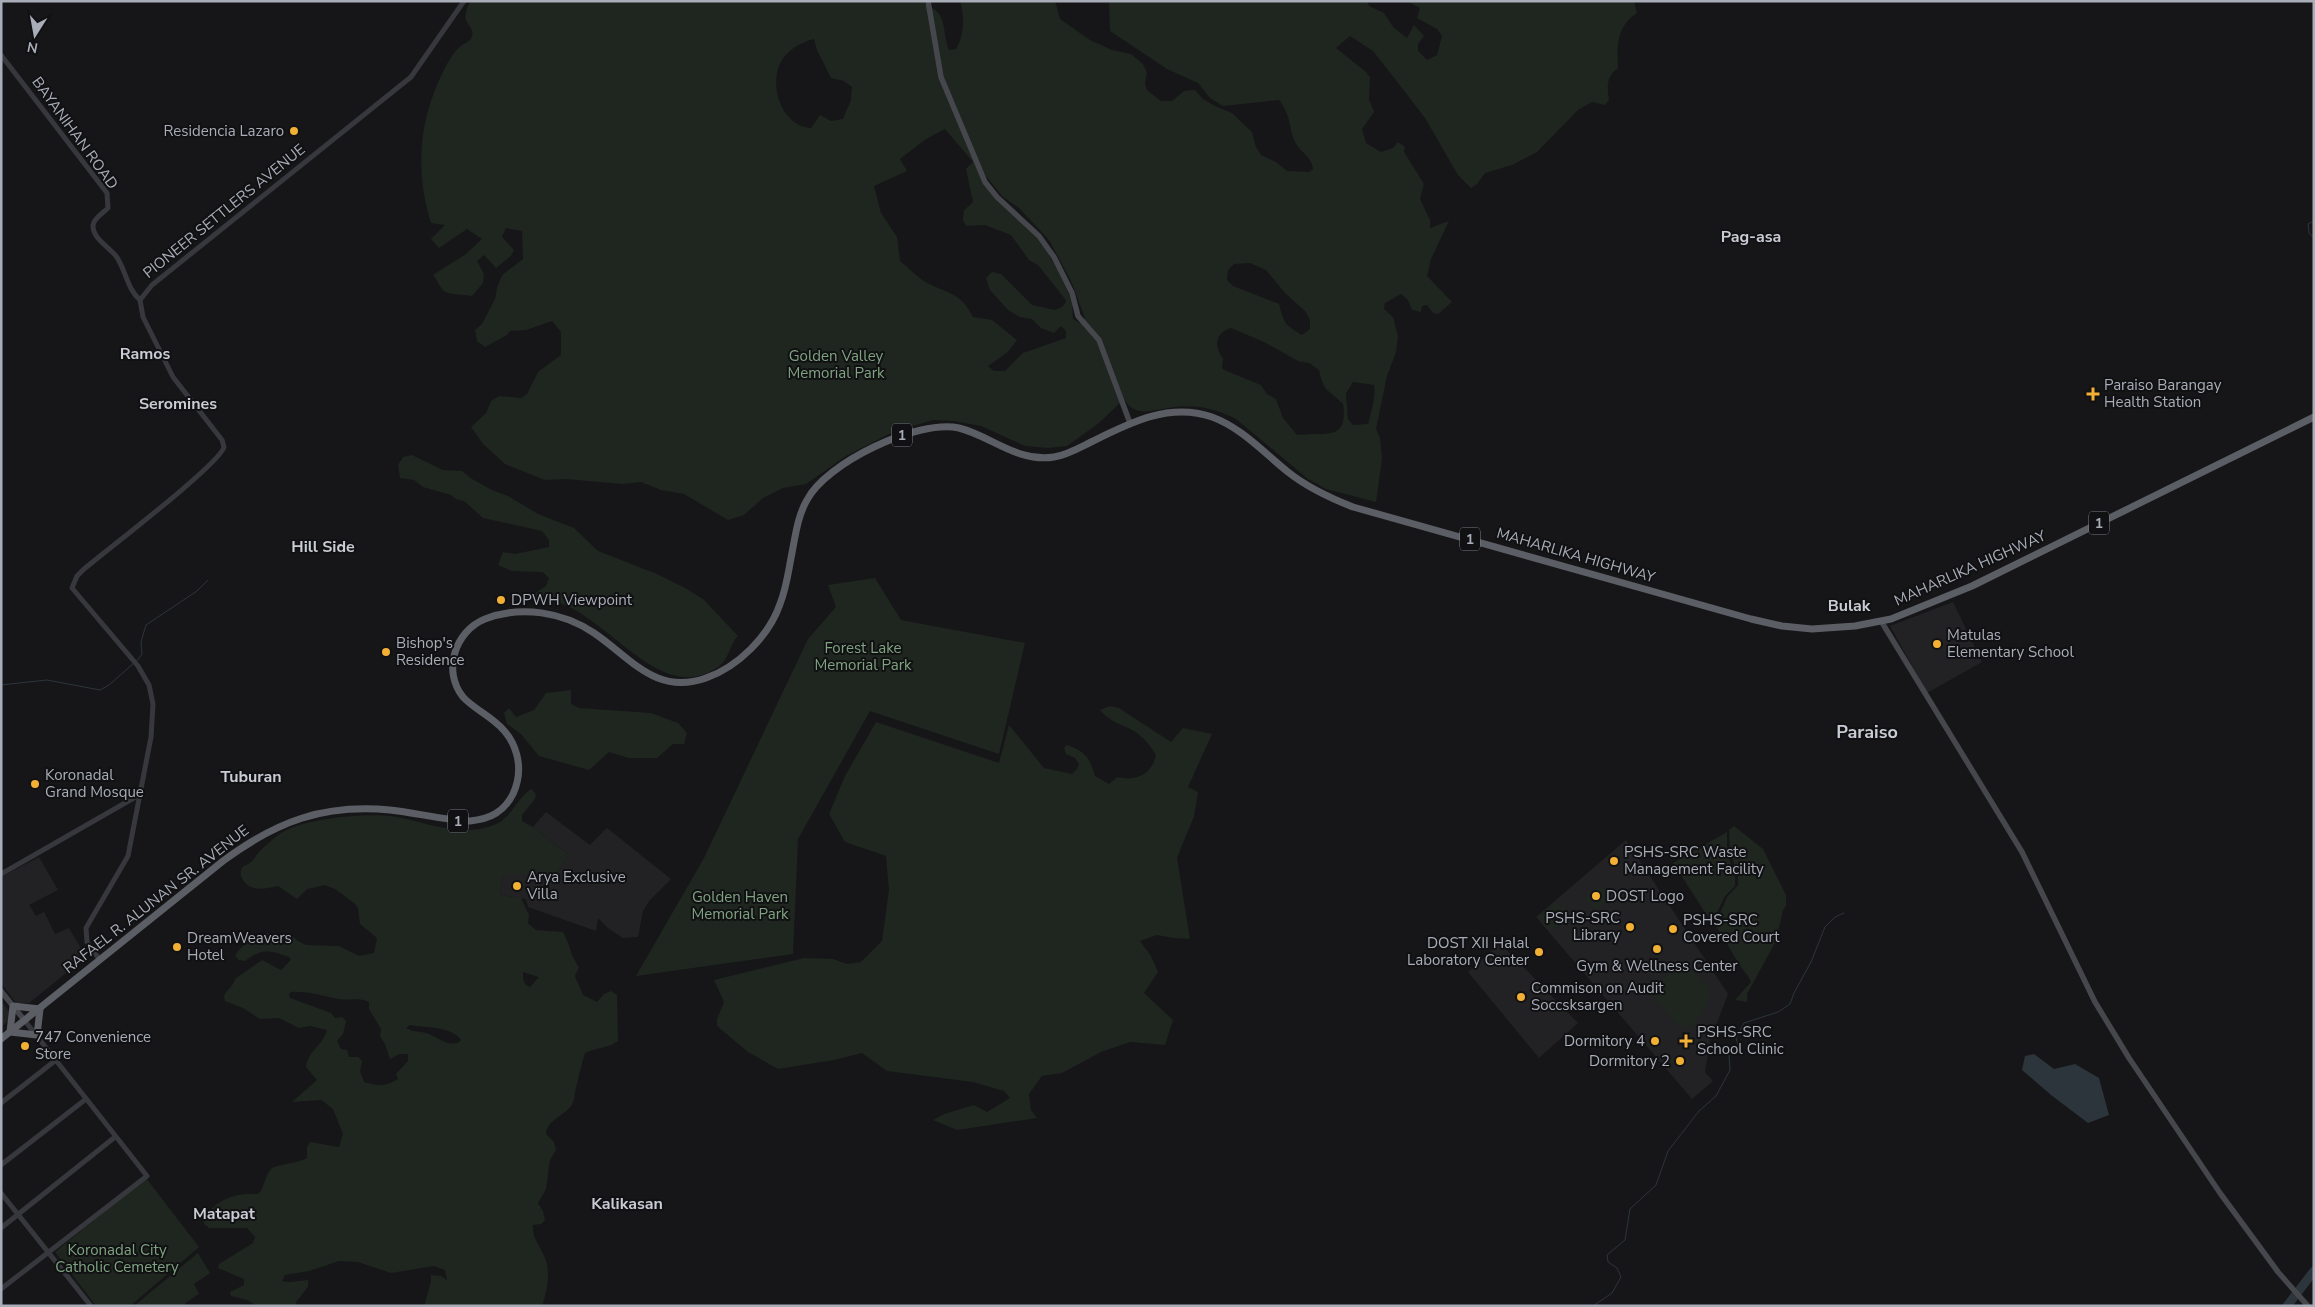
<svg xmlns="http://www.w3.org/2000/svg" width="2315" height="1307" font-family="'Nunito Sans',sans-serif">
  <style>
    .built { fill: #222225 }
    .green { fill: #1e261f; fill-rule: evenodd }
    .water { fill: #2c353c }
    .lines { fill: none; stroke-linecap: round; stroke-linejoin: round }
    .stream { stroke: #2c353c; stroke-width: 1 }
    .river { stroke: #2c353c; stroke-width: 9 }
    .tertiary { stroke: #37383d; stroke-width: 5 }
    .secondary { stroke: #45474d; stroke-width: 5.5 }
    .trunk { stroke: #5b5e65; stroke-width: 7 }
    .poi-dot { fill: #f2b134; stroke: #111113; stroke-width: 2 }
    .labels { text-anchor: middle; stroke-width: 4; stroke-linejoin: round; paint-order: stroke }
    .shield { fill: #111113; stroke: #7b7e86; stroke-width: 1 }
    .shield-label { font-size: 14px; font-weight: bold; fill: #a8adb8 }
    .poi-label { font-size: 15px; fill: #a8adb8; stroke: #111113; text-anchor: start }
    .street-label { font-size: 15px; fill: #a8adb8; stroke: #111113 }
    .park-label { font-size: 15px; fill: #7fa381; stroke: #111113 }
    .neighbourhood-label { font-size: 16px; font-weight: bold; fill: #c9ccd4; stroke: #111113 }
    .quarter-label { font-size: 18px; font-weight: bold; fill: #c9ccd4; stroke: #111113 }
  </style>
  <rect width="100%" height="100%" fill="#161618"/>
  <g class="built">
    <polygon points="1953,602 1982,662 1927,693 1890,626"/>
    <polygon points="546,812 590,845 607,828 671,879 650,900 643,911 638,937 623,938 609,929 598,918 596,931 528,907 526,899 500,895 503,874 556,874 569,855 533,827"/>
    <polygon points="1626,840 1728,994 1710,1041 1705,1072 1713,1081 1692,1099 1536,917"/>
    <polygon points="39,857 58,890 29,905 36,916 44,912 55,934 69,928 86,957 29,1003 16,1003 1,983 1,877"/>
    <polygon points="1500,943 1578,1023 1539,1058 1468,972"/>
    <polygon points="1,1001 9,1011 8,1021 1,1027"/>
  </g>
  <g class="green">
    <path d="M470 1H924L925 4C949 14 941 29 949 50L956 49C964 36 965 16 960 1H1055L1060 19 1090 40 1112 50 1131 54 1143 64 1147 73 1145 83 1147 90 1161 101H1172L1184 91 1195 90 1203 99 1217 107 1232 113 1252 132 1256 147 1261 155 1276 162 1287 171 1309 172 1313 169C1312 157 1300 152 1295 142 1288 126 1292 117 1279 100L1223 106 1210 98 1198 83 1167 69 1110 31 1109 1H1367L1369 6 1384 13 1393 27 1407 38 1414 25 1424 36 1418 44V51L1427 60 1437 55 1442 36 1437 29 1417 18 1420 8 1407 1H1634L1637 13C1616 27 1617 46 1618 68 1606 77 1607 86 1609 100L1605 105 1592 102 1578 110 1537 152 1512 165 1485 173 1477 184 1471 188 1458 175 1425 118 1388 70 1373 51 1350 36 1336 48 1366 72 1370 77 1369 99 1374 112 1362 129 1366 143 1381 152 1393 148 1398 142 1405 147 1404 152 1424 184 1420 199 1430 220V228L1449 221 1431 259 1427 276 1452 302 1438 314 1433 313 1427 305 1422 306 1421 312 1412 310 1408 300 1401 294 1385 303 1384 309 1393 317 1398 336 1396 352 1387 376 1376 429 1380 438 1382 459 1376 502 1326 489 1308 479 1236 419C1225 413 1213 409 1200 407 1190 406 1178 406 1169 408 1151 410 1135 418 1124 399L1099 423 1067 446 1048 448 1025 446 981 426 954 421 933 420 893 432 846 456 806 484 783 488 763 498 744 515 728 520 684 494 661 490 641 482 622 484 566 479 545 480 505 464 483 444 471 427 486 413 491 401 499 396 521 398 527 394 538 372 561 355V332L552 321 526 330 510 331 507 335 485 347 477 341 475 330 482 324 495 299 497 288 502 275 523 259 522 231 506 228 502 237 514 250 511 256 496 268 484 255 477 261 484 274 483 283 472 296C463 294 450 296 443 290 439 286 437 279 433 275L466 254 482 239 467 229 439 248 431 239 445 225 431 223C414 168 419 116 447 64 451 58 457 47 464 44 467 42 470 41 472 37 474 28 468 26 466 20 464 13 468 7 470 1ZM814 39 817 50 831 78 844 81 852 87 851 100 843 119 831 121 820 115 811 128C782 127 767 84 782 60 789 49 802 42 814 39ZM945 129 973 162 966 169 973 202 964 210 963 220 966 226 985 225 1011 235 1029 260 1038 265 1065 299 1066 302 1062 307 1055 310 1032 305 1001 274 992 272 986 278 990 290 1008 310 1020 317 1032 319 1041 328 1054 333 1061 326 1066 331V338L1023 353 1005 371H994L988 366 1008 352 1017 340 992 320 973 317C959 290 948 295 924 281 916 276 908 267 900 261L897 237 881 213 874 186 907 171 900 159 926 139ZM981 170 1003 197 1019 208 1049 240 1071 281 1085 318 1080 323 1073 319C1072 312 1073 303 1070 297 1065 283 1044 242 1034 233 1012 211 990 203 981 170ZM1250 263 1266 270 1285 293 1306 312 1310 320V329L1302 335C1285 325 1284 323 1279 304L1233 286 1227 280 1228 270 1234 264ZM1231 328 1264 342 1298 361 1309 363 1319 370C1324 393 1327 388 1343 404 1347 431 1337 435 1312 434 1307 434 1302 435 1297 435L1283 418 1276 399 1267 394 1261 385 1224 370 1222 368 1223 358C1213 347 1216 332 1231 328ZM1353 382 1374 385C1376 397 1371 412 1368 424L1353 425 1348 419 1346 393Z"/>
    <path d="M412 455 443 470 462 471 472 479 492 490 508 496 538 514 574 528 598 551 657 574 685 588 703 599 738 636C729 645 730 659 718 667 655 712 597 593 536 600L534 594 546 586 549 578 543 572 512 571 498 565 503 552 515 554 549 547V540L542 531 483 518 464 501 456 499 451 495 423 487 414 480 400 478 398 465 403 457Z"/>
    <polygon points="875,578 901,620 1025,643 999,754 870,711 798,839 793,954 636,976 704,858 808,639 836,607 828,585"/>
    <polygon points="571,690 571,704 579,708 651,713 678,723 687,733 684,744 673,744 657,758 629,758 609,752 589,770 539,756 521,734 507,724 504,713 509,708 516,717 534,710 546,693"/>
    <path d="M1110 706 1119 708 1171 742 1183 728 1212 734 1188 787 1198 792 1194 816 1177 858 1190 939 1173 938 1157 935 1140 941 1151 956 1158 972 1144 993 1173 1020 1165 1045 1130 1042 1101 1052 1062 1073 1042 1076 1029 1094 1031 1110 1037 1118 957 1130 933 1120 944 1114 974 1105 987 1112 1010 1098 1004 1091 973 1082 887 1071 862 1053 834 1060 778 1069 748 1052 717 1026V1019L724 1002 714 980 804 958 833 959 847 964 861 962 882 941 889 890 886 856 845 842 829 814 845 776 876 722 999 763 1009 725 1044 768 1072 774 1077 769 1079 764 1075 758 1066 754 1064 748 1067 745C1085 751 1090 758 1095 776L1109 784 1117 777C1136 782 1152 774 1156 755 1150 745 1143 737 1134 731 1122 724 1109 722 1100 710Z"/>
    <path d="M531 789 536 794 535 799 522 815V821L533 827 569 855 556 874H503L500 895 521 898 529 915 528 923 536 930 563 932C571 946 569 953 579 967L575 976 583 995 597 1002 604 994 611 991 617 995 618 1041C609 1048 595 1048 585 1053 582 1064 579 1073 577 1084 574 1092 576 1098 571 1106 564 1116 546 1121 546 1134L554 1142 556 1150 550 1160 546 1189 538 1203 543 1211 545 1220 541 1224 533 1225C532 1238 540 1245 545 1258 551 1271 547 1292 542 1306H424L431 1282V1275L441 1276 447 1280 445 1270 434 1266 391 1273 358 1262 339 1261 309 1271 285 1275 282 1281 290 1282 308 1280V1287L296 1302 297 1306H257L247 1300 231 1296 230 1292 244 1285V1279L218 1268 219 1264 253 1243 255 1237 247 1228H209L204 1224 203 1219C215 1200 236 1192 258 1194 265 1188 264 1176 271 1169 277 1164 296 1164 307 1158V1147L310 1142 339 1147 343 1134 333 1109 321 1100 292 1102 317 1080 306 1067C309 1049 322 1047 327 1030L310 1026 299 1028 279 1018 260 1019 243 1008 225 1001 224 996C227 989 233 987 235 979L262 960 281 970 291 960 289 957C269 950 262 948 245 961L239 960 235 956C247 936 254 946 267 933L273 934 279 939 291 935 298 941 306 945 339 946 359 956 374 953 377 938 360 924 358 908 354 903 335 889 325 885 312 888 307 889 297 899 278 886C265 889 251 892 243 880 240 875 240 873 242 868 245 864 248 865 251 862 255 859 257 853 261 850 267 844 274 838 281 833 305 818 369 812 397 817 428 823 462 838 494 825 512 818 516 799 531 789ZM523 972 539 977 530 987C523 985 523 979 523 972ZM291 992C308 991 322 996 338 999 349 1001 358 997 369 1002V1009L381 1029 380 1036 385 1044 390 1059 399 1054H408V1061L396 1074 398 1079C385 1087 378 1086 364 1082L360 1071 362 1061 358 1057H349L347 1050 341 1049 337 1041 343 1034 346 1021 342 1017 335 1018 331 1013 290 998 289 994ZM410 1025C425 1028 452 1026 461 1040L458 1043C445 1045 440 1039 429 1034 421 1031 415 1033 406 1028Z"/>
    <path d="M1734 826 1763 849 1786 895V906L1783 910 1776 941 1747 994V1002L1735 1000 1751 982C1748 974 1742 970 1738 962 1730 950 1724 937 1715 925L1727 897 1738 885V874L1730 852 1729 830Z"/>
    <polygon points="1727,832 1727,853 1735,876 1735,886 1725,896 1712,923 1673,863"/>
    <polygon points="1600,884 1612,897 1596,910 1585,898"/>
    <polygon points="1556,901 1569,916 1551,932 1538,917"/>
    <polygon points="1684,961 1708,988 1710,994 1709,1000 1695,1023 1687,1028 1678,1025 1648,991"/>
    <polygon points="146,1178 199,1247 130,1306 96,1306 55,1252"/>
    <polygon points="198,1253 210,1273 194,1284 199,1294 185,1303 186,1306 134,1306"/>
  </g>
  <polygon class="water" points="2034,1054 2054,1069 2075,1064 2099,1078 2109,1115 2088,1123 2051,1095 2022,1070 2025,1056"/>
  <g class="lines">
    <g class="stream">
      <polyline points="2314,221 2308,224 2309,233 2314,238"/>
      <polyline points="137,661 142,654 141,642 146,625 197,591 208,580"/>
      <polyline points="1,685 47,680 100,690 109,685 134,663"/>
      <polyline points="1593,1306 1612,1293 1621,1277 1617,1268 1608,1262 1607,1255 1625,1240 1630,1209 1656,1185 1668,1151 1699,1111 1716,1096 1730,1070 1729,1055 1738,1045 1736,1038 1744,1023 1778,1012 1790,1004 1794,993 1811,962 1825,927 1835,917 1844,913"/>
    </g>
    <polyline class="river" points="2287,1306 2314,1271"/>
    <g class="tertiary">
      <path d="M1 55 107 193 108 208C103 213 94 218 93 225 92 238 109 247 116 256 126 270 127 289 140 300"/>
      <polyline points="1,874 139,795"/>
      <path d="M100 960 87 942 86 928 128 856 151 737 153 704 149 685 138 666 72 588 77 576 83 570C104 552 220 464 224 447L222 440 173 377 143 317 140 300 152 285 411 77 464 1"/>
      <polyline points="1,1103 56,1060"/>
      <polyline points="1,1165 86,1099"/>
      <polyline points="1,1193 91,1306"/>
      <polyline points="1,1228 115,1137"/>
      <polyline points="1,1289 147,1176 25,1021"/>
    </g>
    <g class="secondary">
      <polyline points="928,1 941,77 985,182 997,197 1039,236 1054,257 1072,293 1078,316 1099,340 1130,423"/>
      <polyline points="1881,621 2022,852 2095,1002 2129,1058 2220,1193 2278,1272 2308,1306"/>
      <polyline points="1,991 25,1021"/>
    </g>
    <g class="trunk">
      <polygon points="13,1006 40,1009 37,1035 10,1032"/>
      <path d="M1 1039 223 861C277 821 323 804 390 810 417 813 443 820 470 821 490 819 504 812 513 794 525 768 517 739 495 722 485 713 472 707 463 697 442 671 455 631 485 619 521 605 563 612 594 633 631 658 656 696 706 678 738 667 769 636 780 604 786 589 788 574 791 558 795 539 797 517 807 500 826 463 917 419 959 428 991 436 1018 463 1054 457 1067 455 1079 448 1091 442 1129 423 1169 402 1212 417 1242 428 1264 453 1288 472 1308 488 1330 498 1353 507L1751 619 1782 626 1812 629 1855 626 1891 619 1972 586 2314 417"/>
    </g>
  </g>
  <g class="poi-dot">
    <circle cx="294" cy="131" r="5"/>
    <path d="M2090.5 386.5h5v5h5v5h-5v5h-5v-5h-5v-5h5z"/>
    <circle cx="501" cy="600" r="5"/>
    <circle cx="1937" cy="644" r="5"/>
    <circle cx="386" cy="652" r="5"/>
    <circle cx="35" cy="784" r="5"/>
    <circle cx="1614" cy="861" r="5"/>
    <circle cx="517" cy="886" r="5"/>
    <circle cx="1596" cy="896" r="5"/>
    <circle cx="1630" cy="927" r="5"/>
    <circle cx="1673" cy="929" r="5"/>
    <circle cx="177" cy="947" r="5"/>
    <circle cx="1657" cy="949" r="5"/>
    <circle cx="1539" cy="952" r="5"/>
    <circle cx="1521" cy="997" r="5"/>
    <circle cx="1655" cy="1041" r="5"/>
    <path d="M1683.5 1033.5h5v5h5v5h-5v5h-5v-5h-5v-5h5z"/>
    <circle cx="25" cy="1046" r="5"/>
    <circle cx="1680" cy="1061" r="5"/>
  </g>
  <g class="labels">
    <g class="shield">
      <rect x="892" y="423.5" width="20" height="23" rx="4"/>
      <rect x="2089" y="511.5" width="20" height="23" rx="4"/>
      <rect x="1460" y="527.5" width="20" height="23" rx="4"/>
      <rect x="448" y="809.5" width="20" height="23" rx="4"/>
    </g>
    <g class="shield-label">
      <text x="902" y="440">1</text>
      <text x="2099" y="528">1</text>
      <text x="1470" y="544">1</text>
      <text x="458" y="826">1</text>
    </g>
    <g class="poi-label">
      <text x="284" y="136" text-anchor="end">Residencia Lazaro</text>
      <text x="2104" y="390">Paraiso Barangay<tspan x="2104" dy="17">Health Station</tspan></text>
      <text x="511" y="605">DPWH Viewpoint</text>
      <text x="1947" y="640">Matulas<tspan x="1947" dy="17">Elementary School</tspan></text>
      <text x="396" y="648">Bishop's<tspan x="396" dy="17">Residence</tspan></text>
      <text x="45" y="780">Koronadal<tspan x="45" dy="17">Grand Mosque</tspan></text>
      <text x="1624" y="857">PSHS-SRC Waste<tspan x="1624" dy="17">Management Facility</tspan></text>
      <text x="527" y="882">Arya Exclusive<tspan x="527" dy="17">Villa</tspan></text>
      <text x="1606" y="901">DOST Logo</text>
      <text x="1620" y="923" text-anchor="end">PSHS-SRC<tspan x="1620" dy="17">Library</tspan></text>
      <text x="1683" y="925">PSHS-SRC<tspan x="1683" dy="17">Covered Court</tspan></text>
      <text x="187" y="943">DreamWeavers<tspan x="187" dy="17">Hotel</tspan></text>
      <text x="1529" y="948" text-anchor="end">DOST XII Halal<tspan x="1529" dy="17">Laboratory Center</tspan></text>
      <text x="1657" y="971" text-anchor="middle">Gym &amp; Wellness Center</text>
      <text x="1531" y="993">Commison on Audit<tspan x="1531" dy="17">Soccsksargen</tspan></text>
      <text x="1697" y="1037">PSHS-SRC<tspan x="1697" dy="17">School Clinic</tspan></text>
      <text x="35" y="1042">747 Convenience<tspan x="35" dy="17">Store</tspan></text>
      <text x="1645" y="1046" text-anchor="end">Dormitory 4</text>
      <text x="1670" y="1066" text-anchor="end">Dormitory 2</text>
    </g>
    <g class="street-label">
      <text transform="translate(75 133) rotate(54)" y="5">BAYANIHAN ROAD</text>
      <text transform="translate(224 211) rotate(-39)" y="5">PIONEER SETTLERS AVENUE</text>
      <text transform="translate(1576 555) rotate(16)" y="5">MAHARLIKA HIGHWAY</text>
      <text transform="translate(1970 568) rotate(-24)" y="5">MAHARLIKA HIGHWAY</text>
      <text transform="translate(156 899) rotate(-38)" y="5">RAFAEL R. ALUNAN SR. AVENUE</text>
    </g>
    <g class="park-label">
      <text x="836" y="361">Golden Valley<tspan x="836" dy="17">Memorial Park</tspan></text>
      <text x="863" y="653">Forest Lake<tspan x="863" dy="17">Memorial Park</tspan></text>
      <text x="740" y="902">Golden Haven<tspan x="740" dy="17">Memorial Park</tspan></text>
      <text x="117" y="1255">Koronadal City<tspan x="117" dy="17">Catholic Cemetery</tspan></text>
    </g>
    <g class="neighbourhood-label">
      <text x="1751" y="242">Pag-asa</text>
      <text x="145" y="359">Ramos</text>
      <text x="178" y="409">Seromines</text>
      <text x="323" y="552">Hill Side</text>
      <text x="1849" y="611">Bulak</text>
      <text x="251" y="782">Tuburan</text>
      <text x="627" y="1209">Kalikasan</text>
      <text x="224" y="1219">Matapat</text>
    </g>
    <g class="quarter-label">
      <text x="1867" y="738">Paraiso</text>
    </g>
  </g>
  <rect width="2315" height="1307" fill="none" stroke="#a8adb8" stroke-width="5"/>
  <g transform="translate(35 35) rotate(191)" stroke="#111113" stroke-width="4" paint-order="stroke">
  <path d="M0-4L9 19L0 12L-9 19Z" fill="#a8adb8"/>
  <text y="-8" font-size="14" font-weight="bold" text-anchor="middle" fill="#a8adb8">N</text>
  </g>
</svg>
